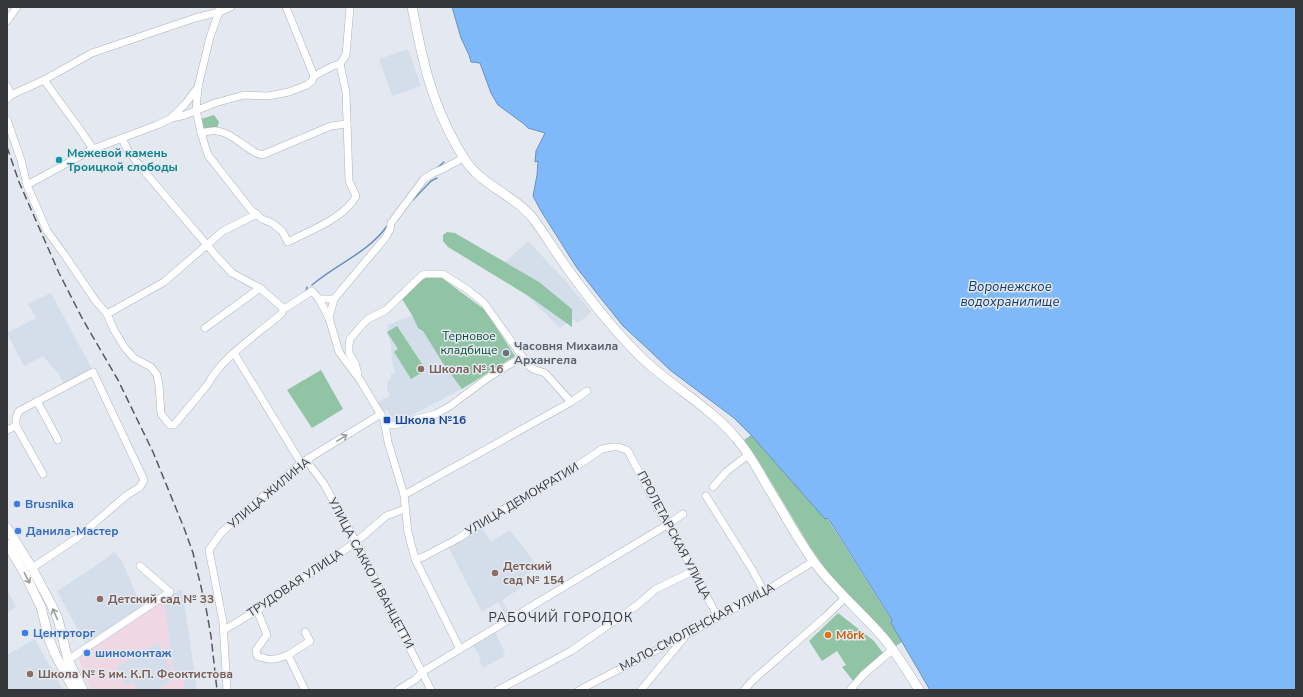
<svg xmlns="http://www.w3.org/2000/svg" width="1303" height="697" font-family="'Nunito Sans',sans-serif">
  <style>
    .commercial { fill: #efd7e3 }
    .built { fill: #d4deeb }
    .green { fill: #91c3a5 }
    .water { fill: #7fb9f9; stroke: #6992c0 }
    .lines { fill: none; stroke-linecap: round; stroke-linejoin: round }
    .stream { stroke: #6992c0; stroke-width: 1.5 }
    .minor-casing { stroke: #adb2b9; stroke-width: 8 }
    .major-casing { stroke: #adb2b9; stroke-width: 10 }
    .minor { stroke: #fff; stroke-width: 7 }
    .major { stroke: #fff; stroke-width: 9 }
    .rail { stroke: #575a5e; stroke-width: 1.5; stroke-dasharray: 8 4; stroke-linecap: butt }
    .oneway { stroke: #9a9b9c }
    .culture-dot { fill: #0f9aa8; stroke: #e4e9f1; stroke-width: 1.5 }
    .worship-dot { fill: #6b7280; stroke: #e4e9f1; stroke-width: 1.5 }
    .education-dot { fill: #8d6e63; stroke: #e4e9f1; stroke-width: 1.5 }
    .transit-dot { fill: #1a4fb4; stroke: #e4e9f1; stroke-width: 1.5 }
    .shop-dot { fill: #3f7fe0; stroke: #e4e9f1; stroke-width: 1.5 }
    .food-dot { fill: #e8710a; stroke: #e4e9f1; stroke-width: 1.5 }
    .labels { text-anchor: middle; stroke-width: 3; stroke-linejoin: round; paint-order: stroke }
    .culture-label { font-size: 12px; font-weight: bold; fill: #0d838f; stroke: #e4e9f1; text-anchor: start }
    .park-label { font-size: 12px; fill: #0a4f31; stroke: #e4e9f1 }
    .worship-label { font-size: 12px; font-weight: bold; fill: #5b616d; stroke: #e4e9f1; text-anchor: start }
    .education-label { font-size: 12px; font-weight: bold; fill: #785e54; stroke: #e4e9f1; text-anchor: start }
    .transit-label { font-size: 12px; font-weight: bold; fill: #164399; stroke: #e4e9f1; text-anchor: start }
    .street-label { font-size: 12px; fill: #35373a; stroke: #e4e9f1 }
    .shop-label { font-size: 12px; font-weight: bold; fill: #366cbe; stroke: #e4e9f1; text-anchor: start }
    .food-label { font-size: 12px; font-weight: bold; fill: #c56008; stroke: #e4e9f1; text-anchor: start }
    .water-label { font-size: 13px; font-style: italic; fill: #133b64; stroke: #e4e9f1 }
    .neighbourhood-label { font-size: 13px; letter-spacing: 1px; fill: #35373a; stroke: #e4e9f1 }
  </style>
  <rect width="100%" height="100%" fill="#e4e9f1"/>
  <polygon class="commercial" points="164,600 172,662 183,676 185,690 91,690 82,673 79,655"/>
  <g class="built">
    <polygon points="408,49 421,86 392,96 379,59"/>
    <polygon points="528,241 563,278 592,312 578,323 573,319 560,328 499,268"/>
    <polygon points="51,293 92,369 64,384 58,373 43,356 24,366 7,333 36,318 28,304"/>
    <polygon points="412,315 418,328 423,331 444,365 462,389 395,424 387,410 383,412 378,402 390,396 387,389 387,383 391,377 391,374 395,373 392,361 391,344 387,334 388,325"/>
    <polygon points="481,527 491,542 510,530 537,565 535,570 523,577 527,584 502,600 509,613 506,615 498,602 482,612 448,547"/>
    <polygon points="114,552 122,561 142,608 85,643 57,591 100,563"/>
    <polygon points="182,589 196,682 196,690 185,690 183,676 179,676 177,675 172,662 164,600"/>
    <polygon points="7,590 16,607 7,613"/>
    <polygon points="495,632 505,653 503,657 483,668 479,661 481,659 473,645"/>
    <polygon points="35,639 63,690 7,690 7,655"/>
    <polygon points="158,642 174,676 167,684 157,690 138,690 133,682 125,686 116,668"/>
  </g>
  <g class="green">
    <polygon points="214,115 219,122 217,128 204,129 201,119"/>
    <polygon points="447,232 455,233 539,282 572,309 572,327 530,297 448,247 443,241 443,235"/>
    <polygon points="423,277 442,278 485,310 515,356 462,389 444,365 423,331 418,328 412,315 402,299"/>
    <polygon points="397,326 426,370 411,379 394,352 398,349 387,332"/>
    <polygon points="321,370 343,409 312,428 287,390"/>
    <polygon points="751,435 825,519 827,518 892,621 891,623 902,642 896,646 829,574 810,547 759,462 744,440"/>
    <polygon points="838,613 874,641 883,653 861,672 854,682 842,667 846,665 837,651 822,661 809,641"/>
  </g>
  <polygon class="water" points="452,7 1296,7 1296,690 930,690 891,623 892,620 828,518 825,519 751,435 734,418 670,370 649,350 623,326 595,291 577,268 541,211 533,196 537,175 538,161 535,162 536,151 545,133 528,128 524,124 498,105 491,93 480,63 471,62 469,55 461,38"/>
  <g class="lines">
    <g class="stream">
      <polyline points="437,168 444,162"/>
      <polyline points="413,200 431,181 437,178"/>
      <path d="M312 285C336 264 368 253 387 226"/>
      <polyline points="306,292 307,287"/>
    </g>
    <g class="minor-casing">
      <g id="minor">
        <path d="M219 7V12L210 37 198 87 196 110 201 133 208 155 251 210 262 219 272 223 282 231 288 242C309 231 345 218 356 196L349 181 346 92 340 64 346 55 350 7"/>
        <polyline points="286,7 314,76"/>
        <polyline points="7,21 17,7"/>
        <polyline points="44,80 81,131 93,149"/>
        <polyline points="7,86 11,95"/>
        <polyline points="7,99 11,95 44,80 92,53 195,18 219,12 231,7"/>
        <polyline points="172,117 186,103 198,87"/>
        <path d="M7 120 21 160 27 185 47 231 64 254 95 300 107 314 114 330 125 348 134 358 151 367 157 375 159 385 161 414 170 425H174L208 384C221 358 259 333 281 314L284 309 312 291 319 299 329 318 339 352 360 380 384 420 388 442 404 495 408 532 415 559 460 649"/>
        <path d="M201 133C206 132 212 130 217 131 234 133 246 151 262 155L331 126 347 124"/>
        <polyline points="122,138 127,149 139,165 218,258 232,273 260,288 284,309"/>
        <polyline points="27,185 93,149 157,125 172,118 185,115 215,103 244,95 268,96 289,92 307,85 312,81 314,76 333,66 340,64"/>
        <polyline points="319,299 334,299 386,237 390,229 391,223 424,179 433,173 443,169 463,158"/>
        <polyline points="107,314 164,282 223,231 257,214"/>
        <polyline points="329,318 334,299"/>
        <polyline points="205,328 260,288"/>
        <polyline points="234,353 301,463"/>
        <polyline points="358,374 355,363 349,353 349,346 350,339 362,325 368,319 386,310 421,276 425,274 443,274 468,290 484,303 529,366 533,369 545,373 571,402"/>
        <polyline points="37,401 58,440"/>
        <polyline points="385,425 394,425 436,414 450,406 489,377 522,357"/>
        <polyline points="16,426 43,474"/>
        <polyline points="7,430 16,426 16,418 19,411 93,372 144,480 140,487 127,495 77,538 32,568"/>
        <polyline points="309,458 309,464 324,484 356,542 431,690"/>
        <polyline points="713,487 726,472 748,455"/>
        <polyline points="404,495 571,402 587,391"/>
        <polyline points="706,496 753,571 764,592"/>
        <polyline points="415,559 423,557 459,538 490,517 574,468 602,449 612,447 618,447 627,450 629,453 667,525 690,564 715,612 715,619"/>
        <path d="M257 610 267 635 256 650 257 656C271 661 274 660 288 655L305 690"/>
        <polyline points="224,630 257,610 356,542 386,516 405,509"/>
        <polyline points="288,655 310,641 305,632"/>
        <polyline points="68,660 170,592 140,566"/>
        <polyline points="227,690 223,622 209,550 221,533 301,463 381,414"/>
        <polyline points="398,690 416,679 422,672 667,525 683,514"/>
        <polyline points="498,690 571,651 636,606 656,589 693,571"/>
        <polyline points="579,690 686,635 764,592 814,561"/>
        <polyline points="641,690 684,638"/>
        <polyline points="744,690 753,680 824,618 845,598"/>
        <polyline points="850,690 863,675 892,650"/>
      </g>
    </g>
    <g class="major-casing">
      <g id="major">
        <path d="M412 7C422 57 430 98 455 143 461 153 466 164 475 172 493 190 520 200 535 221 546 236 556 253 567 268 590 300 614 331 642 358 671 386 710 407 735 437 748 451 757 468 766 484 782 510 797 538 814 562 834 589 860 611 882 636 896 652 908 672 919 690"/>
        <polyline points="7,528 32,568 51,604 58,619 68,660 83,690"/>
        <polyline points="7,544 25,574 41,607 49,639 55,654 74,690"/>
      </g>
    </g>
    <use href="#minor" class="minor"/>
    <use href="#major" class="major"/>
    <polyline class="rail" points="7,147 19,182 59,273 82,318 118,380 153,452 184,528 193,553 206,608 211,636 217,690"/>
  </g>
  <defs><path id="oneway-shaft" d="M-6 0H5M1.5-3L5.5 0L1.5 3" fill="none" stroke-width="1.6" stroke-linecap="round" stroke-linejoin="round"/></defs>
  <g class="oneway">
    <use href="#oneway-shaft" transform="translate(342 438) rotate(-32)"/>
    <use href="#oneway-shaft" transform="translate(27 578) rotate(62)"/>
    <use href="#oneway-shaft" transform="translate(55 614) rotate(-114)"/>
  </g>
  <circle class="culture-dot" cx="59" cy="160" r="4"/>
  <circle class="worship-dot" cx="506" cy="353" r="4"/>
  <g class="education-dot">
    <circle cx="421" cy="369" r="4"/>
    <circle cx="495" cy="573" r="4"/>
    <circle cx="100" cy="599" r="4"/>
    <circle cx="30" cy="674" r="4"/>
  </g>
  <rect class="transit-dot" x="383" y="416" width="8" height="8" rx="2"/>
  <g class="shop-dot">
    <circle cx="17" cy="504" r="4"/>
    <circle cx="18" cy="531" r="4"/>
    <circle cx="25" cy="633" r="4"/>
    <circle cx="87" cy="653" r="4"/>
  </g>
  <circle class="food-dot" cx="828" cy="635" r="4"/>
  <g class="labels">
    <g class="culture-label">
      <text x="67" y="157">Межевой камень<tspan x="67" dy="14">Троицкой слободы</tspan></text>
    </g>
    <g class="park-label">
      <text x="469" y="340">Терновое<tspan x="469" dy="14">кладбище</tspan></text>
    </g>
    <g class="worship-label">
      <text x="514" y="350">Часовня Михаила<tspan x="514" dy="14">Архангела</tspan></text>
    </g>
    <g class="education-label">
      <text x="429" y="373">Школа № 16</text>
      <text x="503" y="570">Детский<tspan x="503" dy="14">сад № 154</tspan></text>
      <text x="108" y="603">Детский сад № 33</text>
      <text x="38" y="678">Школа № 5 им. К.П. Феоктистова</text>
    </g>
    <g class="transit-label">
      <text x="395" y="424">Школа №16</text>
    </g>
    <g class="street-label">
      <text transform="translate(269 493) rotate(-40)" y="4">УЛИЦА ЖИЛИНА</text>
      <text transform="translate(522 499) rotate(-31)" y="4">УЛИЦА ДЕМОКРАТИИ</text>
      <text transform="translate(674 535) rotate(62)" y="4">ПРОЛЕТАРСКАЯ УЛИЦА</text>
      <text transform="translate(371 573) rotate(62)" y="4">УЛИЦА САККО И ВАНЦЕТТИ</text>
      <text transform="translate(295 583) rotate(-34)" y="4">ТРУДОВАЯ УЛИЦА</text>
      <text transform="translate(697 627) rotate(-28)" y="4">МАЛО-СМОЛЕНСКАЯ УЛИЦА</text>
    </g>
    <g class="shop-label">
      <text x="25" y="508">Brusnika</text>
      <text x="26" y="535">Данила-Мастер</text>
      <text x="33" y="637">Центрторг</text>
      <text x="95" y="657">шиномонтаж</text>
    </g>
    <g class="food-label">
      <text x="836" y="639">Mörk</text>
    </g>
    <g class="water-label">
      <text x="1010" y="291">Воронежское<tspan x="1010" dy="15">водохранилище</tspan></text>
    </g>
    <g class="neighbourhood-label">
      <text x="561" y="622">РАБОЧИЙ ГОРОДОК</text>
    </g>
  </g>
  <rect width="1303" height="697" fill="none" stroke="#35373a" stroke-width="16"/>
</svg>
